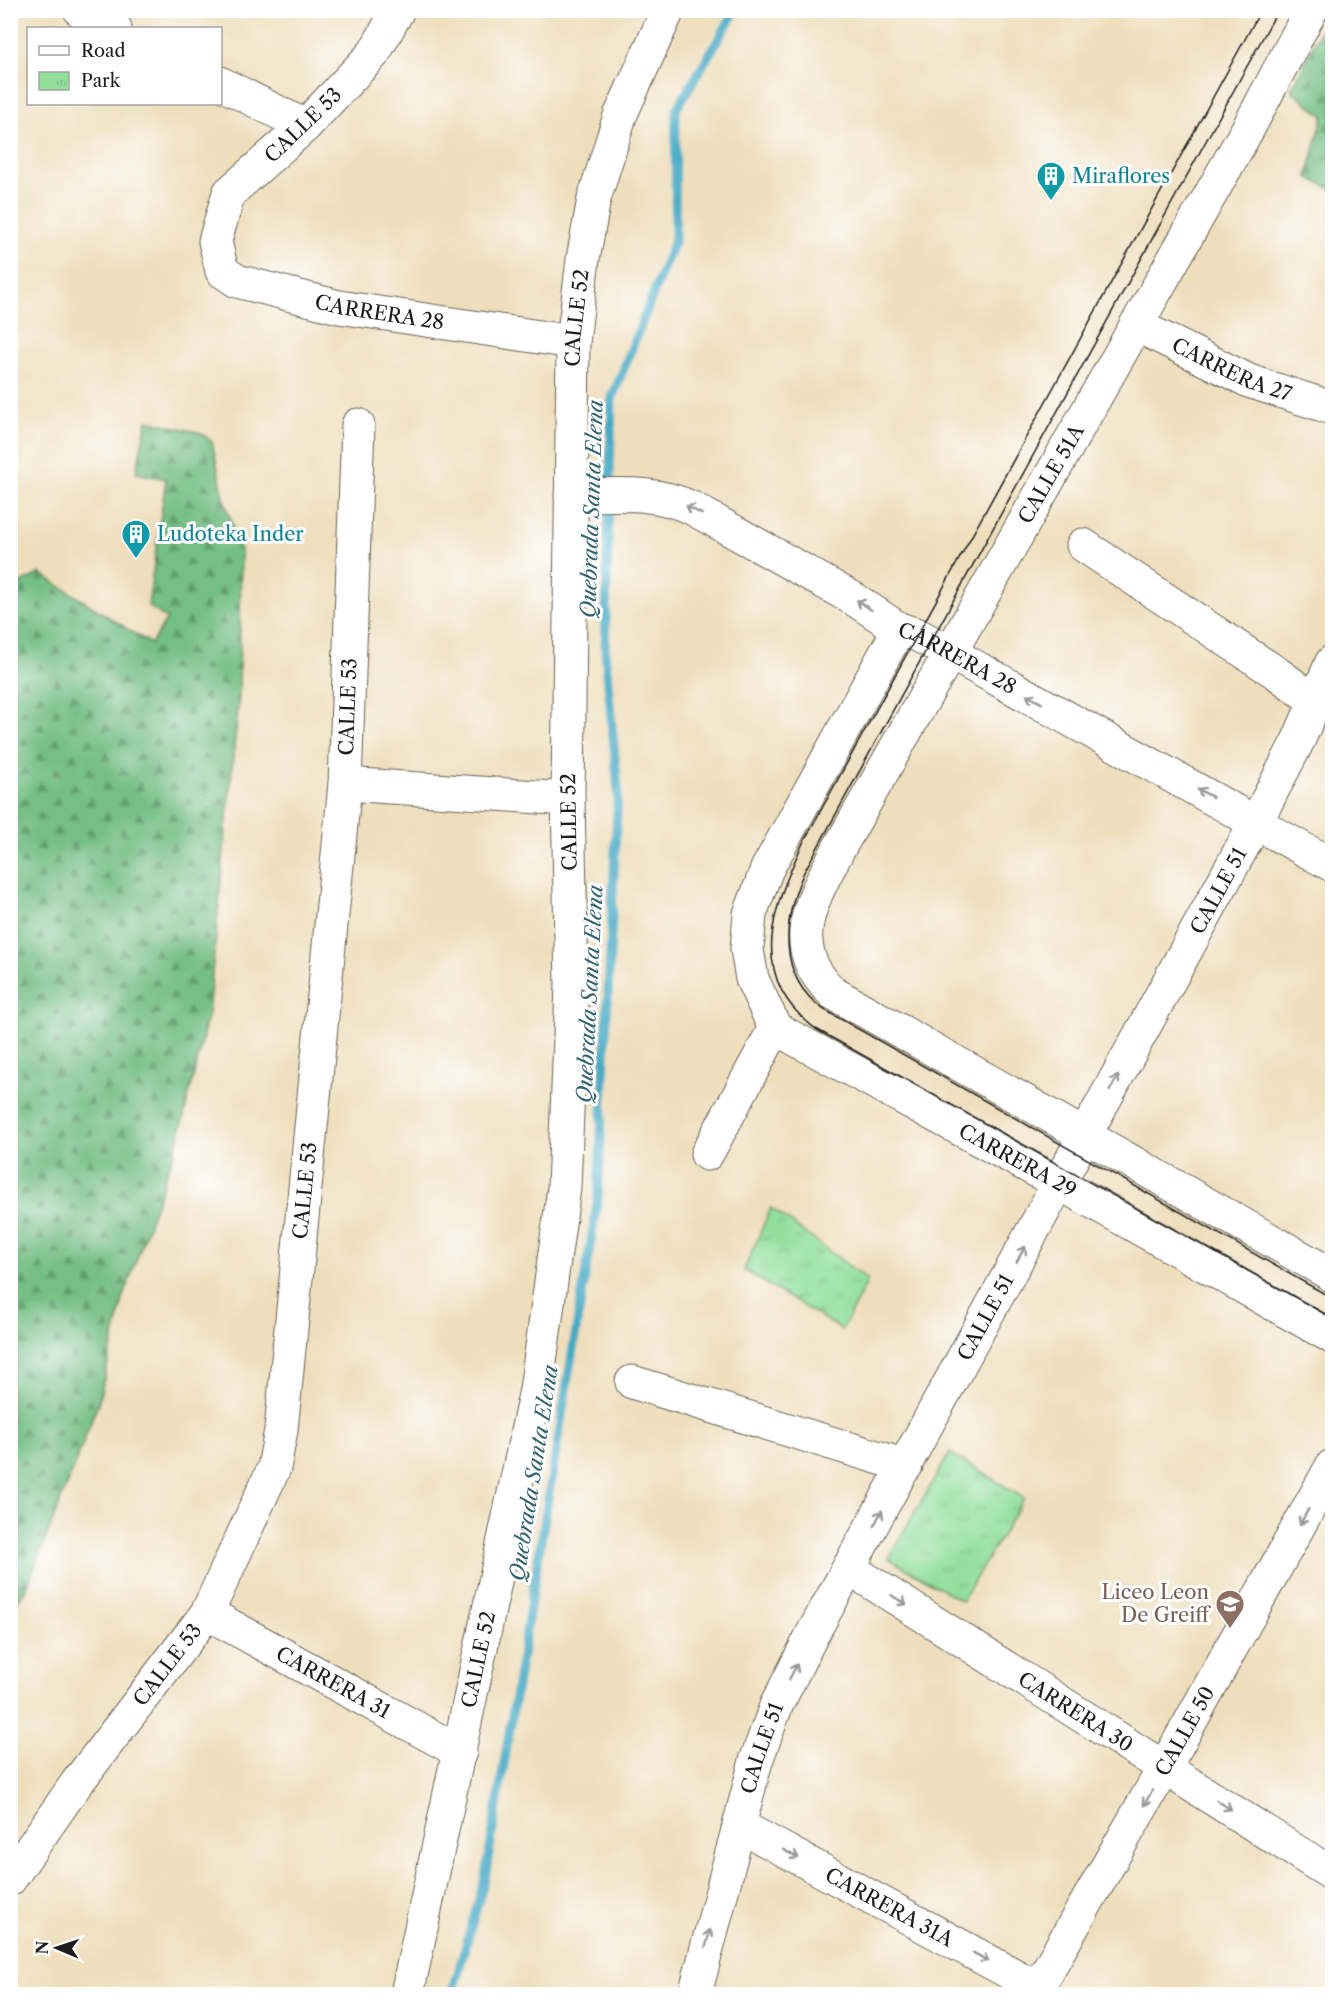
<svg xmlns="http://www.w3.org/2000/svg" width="1343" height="2005" font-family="'Libre Caslon Text',serif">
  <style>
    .forest { fill: url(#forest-firs); stroke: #486d50; stroke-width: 1.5 }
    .park { fill: url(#park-tufts); stroke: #577e5c; stroke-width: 1.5 }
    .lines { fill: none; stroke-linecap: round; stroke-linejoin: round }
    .stream { stroke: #45a9c4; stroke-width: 9 }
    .street-casing { stroke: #666054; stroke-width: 35 }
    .secondary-casing { stroke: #666054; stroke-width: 35 }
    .street { stroke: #fff; stroke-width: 33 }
    .secondary { stroke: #fff; stroke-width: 33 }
    .tram { stroke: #1c1c1c; stroke-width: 1.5 }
    .oneway { stroke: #999 }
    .labels { text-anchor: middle; stroke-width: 6; stroke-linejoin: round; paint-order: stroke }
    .street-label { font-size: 20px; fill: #1c1c1c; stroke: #fff }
    .culture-label { font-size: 20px; fill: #0d838f; stroke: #fff; text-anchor: start }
    .education-label { font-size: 20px; fill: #785e54; stroke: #fff; text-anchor: end }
    .water-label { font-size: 21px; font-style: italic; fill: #306270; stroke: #fff }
  </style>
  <defs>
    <pattern id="forest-firs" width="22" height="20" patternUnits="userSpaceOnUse" patternTransform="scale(1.5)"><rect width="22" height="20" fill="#75be84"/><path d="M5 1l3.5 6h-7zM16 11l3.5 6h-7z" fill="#5f9a6b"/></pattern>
    <pattern id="park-tufts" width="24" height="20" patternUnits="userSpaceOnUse" patternTransform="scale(1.5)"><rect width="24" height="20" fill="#92df9c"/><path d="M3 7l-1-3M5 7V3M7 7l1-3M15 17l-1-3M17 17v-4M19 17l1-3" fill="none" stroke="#7dbf86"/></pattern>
  </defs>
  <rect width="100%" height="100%" fill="#fff"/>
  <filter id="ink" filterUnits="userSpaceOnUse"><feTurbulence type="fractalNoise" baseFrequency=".0167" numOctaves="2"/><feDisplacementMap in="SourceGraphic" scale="12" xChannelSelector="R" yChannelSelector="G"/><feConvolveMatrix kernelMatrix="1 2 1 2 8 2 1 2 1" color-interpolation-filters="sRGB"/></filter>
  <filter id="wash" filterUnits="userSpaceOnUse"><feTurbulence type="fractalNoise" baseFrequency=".008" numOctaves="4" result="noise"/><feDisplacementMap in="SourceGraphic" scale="24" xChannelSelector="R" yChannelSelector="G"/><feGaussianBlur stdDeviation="1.35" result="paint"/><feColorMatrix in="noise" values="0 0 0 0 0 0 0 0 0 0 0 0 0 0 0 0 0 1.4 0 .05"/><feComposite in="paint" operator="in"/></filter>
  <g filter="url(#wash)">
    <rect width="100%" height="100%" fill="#eedebc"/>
    <g class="forest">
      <polygon points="1330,11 1332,11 1332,189 1307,177 1323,116 1291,90"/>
      <polygon points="147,420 201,433 212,442 225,502 241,551 239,696 208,1015 178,1141 124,1295 98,1404 27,1587 11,1612 11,588 40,573 151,644 167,619 148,606 166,479 136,473"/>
    </g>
    <g class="park">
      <polygon points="771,1208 868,1280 842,1330 744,1270"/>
      <polygon points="950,1453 1024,1498 962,1601 888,1558"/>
    </g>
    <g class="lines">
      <polyline class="stream" points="452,1994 485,1878 598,1198 618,790 605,651 612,398 675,239 676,110 736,10"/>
    </g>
  </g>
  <g filter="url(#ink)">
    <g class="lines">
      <g class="street-casing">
        <g id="street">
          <polyline points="80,10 115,28"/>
          <path id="s1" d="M398 10 374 53 305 126 229 193 215 241 222 271 237 281 339 307 573 342"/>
          <path d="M1311 10 1250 125 838 850C812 901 783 945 833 993L1332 1275"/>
          <polyline points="220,83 305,126"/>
          <path id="s2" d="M1136 325 1249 381 1332 408"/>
          <polyline points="1083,545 1278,674 1315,701"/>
          <path id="s3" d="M899 629 767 869 750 914 747 949 752 979 775 1028 1059 1183 1332 1337"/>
          <polyline points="345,784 568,799"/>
          <polyline points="1256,822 1299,739 1332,662"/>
          <polyline points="707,1154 775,1028"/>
          <polyline points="632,1382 906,1466"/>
          <path id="s4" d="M207 1613 460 1752"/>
          <path id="s5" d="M740 1826 1038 1988"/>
          <path id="s6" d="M10 1879 76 1784 207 1613 274 1468 281 1430 345 784 358 425"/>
        </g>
      </g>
      <g class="secondary-casing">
        <g id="secondary">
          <path id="s7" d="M571 495C615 496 651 489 692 508L854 599 899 629 918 635 1332 865"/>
          <path id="s8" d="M850 1569 1332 1874"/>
          <path id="s9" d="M407 1994 536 1390 564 1188 572 987 568 799 573 342 583 259 594 199 620 116 668 10"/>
          <path id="s10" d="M695 1994 756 1761 776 1706 812 1635 1256 822"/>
          <path id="s11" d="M1034 1994 1183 1735 1332 1466"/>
        </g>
      </g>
      <use href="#street" class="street"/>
      <use href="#secondary" class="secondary"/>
      <g class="tram">
        <path d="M1261 10 804 841C773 906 745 977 816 1029L1332 1318"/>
        <path d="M1278 10 803 874C783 920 777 976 823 1009L1332 1298"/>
      </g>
    </g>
    <defs><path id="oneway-shaft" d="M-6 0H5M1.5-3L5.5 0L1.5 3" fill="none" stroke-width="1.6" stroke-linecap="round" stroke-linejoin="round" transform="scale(1.5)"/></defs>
    <g class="oneway">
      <use href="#oneway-shaft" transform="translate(694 510) rotate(-152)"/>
      <use href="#oneway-shaft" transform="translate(864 605) rotate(-146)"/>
      <use href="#oneway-shaft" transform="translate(1034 699) rotate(-151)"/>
      <use href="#oneway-shaft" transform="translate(1205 793) rotate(-151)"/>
      <use href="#oneway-shaft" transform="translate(1114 1083) rotate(-61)"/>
      <use href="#oneway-shaft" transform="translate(1021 1254) rotate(-61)"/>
      <use href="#oneway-shaft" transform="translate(1304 1517) rotate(119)"/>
      <use href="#oneway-shaft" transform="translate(878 1518) rotate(-62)"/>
      <use href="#oneway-shaft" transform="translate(899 1600) rotate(32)"/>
      <use href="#oneway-shaft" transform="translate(793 1672) rotate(-63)"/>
      <use href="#oneway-shaft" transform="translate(1148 1798) rotate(119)"/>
      <use href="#oneway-shaft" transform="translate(1224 1805) rotate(32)"/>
      <use href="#oneway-shaft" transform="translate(791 1854) rotate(29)"/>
      <use href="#oneway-shaft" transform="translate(708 1938) rotate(-76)"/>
      <use href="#oneway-shaft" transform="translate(981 1957) rotate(29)"/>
    </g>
  </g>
  <defs>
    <g id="building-pin" transform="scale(1.5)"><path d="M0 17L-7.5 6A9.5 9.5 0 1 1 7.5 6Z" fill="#0f9aa8" stroke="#fff"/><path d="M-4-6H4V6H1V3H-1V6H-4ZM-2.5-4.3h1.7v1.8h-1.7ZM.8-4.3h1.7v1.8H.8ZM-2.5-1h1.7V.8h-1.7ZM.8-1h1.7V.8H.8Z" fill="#fff"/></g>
    <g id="school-pin" transform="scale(1.5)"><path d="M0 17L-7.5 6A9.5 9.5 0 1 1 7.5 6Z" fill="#8d6e63" stroke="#fff"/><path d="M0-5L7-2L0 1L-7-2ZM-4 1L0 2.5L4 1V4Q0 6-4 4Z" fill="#fff"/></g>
  </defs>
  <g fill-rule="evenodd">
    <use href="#building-pin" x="1051" y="176"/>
    <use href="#building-pin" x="136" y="534"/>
    <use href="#school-pin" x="1230" y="1604"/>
  </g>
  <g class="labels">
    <g class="street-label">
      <text transform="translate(303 125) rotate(-44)" y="7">CALLE 53</text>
      <text dy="7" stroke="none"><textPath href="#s1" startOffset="496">CARRERA 28</textPath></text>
      <text dy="7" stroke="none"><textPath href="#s9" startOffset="1692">CALLE 52</textPath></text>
      <text dy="7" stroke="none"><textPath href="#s2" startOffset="106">CARRERA 27</textPath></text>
      <text transform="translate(1051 474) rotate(-60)" y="7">CALLE 51A</text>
      <text dy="7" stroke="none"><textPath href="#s7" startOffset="428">CARRERA 28</textPath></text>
      <text dy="7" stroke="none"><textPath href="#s6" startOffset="1256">CALLE 53</textPath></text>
      <text transform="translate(569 822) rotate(-91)" y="7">CALLE 52</text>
      <text dy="7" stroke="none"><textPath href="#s10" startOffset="1227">CALLE 51</textPath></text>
      <text dy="7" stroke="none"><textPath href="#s3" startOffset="718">CARRERA 29</textPath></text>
      <text dy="7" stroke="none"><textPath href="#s6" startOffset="770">CALLE 53</textPath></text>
      <text dy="7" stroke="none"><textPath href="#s10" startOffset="741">CALLE 51</textPath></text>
      <text dy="7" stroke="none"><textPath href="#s9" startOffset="342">CALLE 52</textPath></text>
      <text dy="7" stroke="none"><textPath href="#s6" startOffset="266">CALLE 53</textPath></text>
      <text dy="7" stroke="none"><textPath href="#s4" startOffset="144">CARRERA 31</textPath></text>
      <text dy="7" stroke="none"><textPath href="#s8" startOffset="267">CARRERA 30</textPath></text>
      <text dy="7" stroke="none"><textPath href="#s11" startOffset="303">CALLE 50</textPath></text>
      <text dy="7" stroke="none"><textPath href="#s10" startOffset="255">CALLE 51</textPath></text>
      <text dy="7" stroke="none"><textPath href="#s5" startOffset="170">CARRERA 31A</textPath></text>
    </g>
    <g class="culture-label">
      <text x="1072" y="183">Miraflores</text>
      <text x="157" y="541">Ludoteka Inder</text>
    </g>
    <g class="education-label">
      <text x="1209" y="1599">Liceo Leon<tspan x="1209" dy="23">De Greiff</tspan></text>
    </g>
    <g class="water-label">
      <text transform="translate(592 509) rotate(-88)" y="7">Quebrada Santa Elena</text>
      <text transform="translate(590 994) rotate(-87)" y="7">Quebrada Santa Elena</text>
      <text transform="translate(534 1473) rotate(-81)" y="7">Quebrada Santa Elena</text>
    </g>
  </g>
  <rect width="1343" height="2005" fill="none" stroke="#fff" stroke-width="36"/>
  <rect x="27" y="27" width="195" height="78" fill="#ffffff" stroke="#a4a4a4" stroke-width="1.5"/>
  <rect x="39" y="46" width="30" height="9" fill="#ffffff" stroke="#a4a4a4" stroke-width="1.5"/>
  <text x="81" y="57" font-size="18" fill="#1c1c1c">Road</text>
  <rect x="39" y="72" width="30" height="18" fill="url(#park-tufts)" stroke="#a4a4a4" stroke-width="1.5"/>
  <text x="81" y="87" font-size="18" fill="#1c1c1c">Park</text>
  <g transform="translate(57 1948) rotate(272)" stroke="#ffffff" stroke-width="4.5" paint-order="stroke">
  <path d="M0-4.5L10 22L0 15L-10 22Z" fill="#1c1c1c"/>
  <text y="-9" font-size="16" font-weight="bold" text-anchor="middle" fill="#1c1c1c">N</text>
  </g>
</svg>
